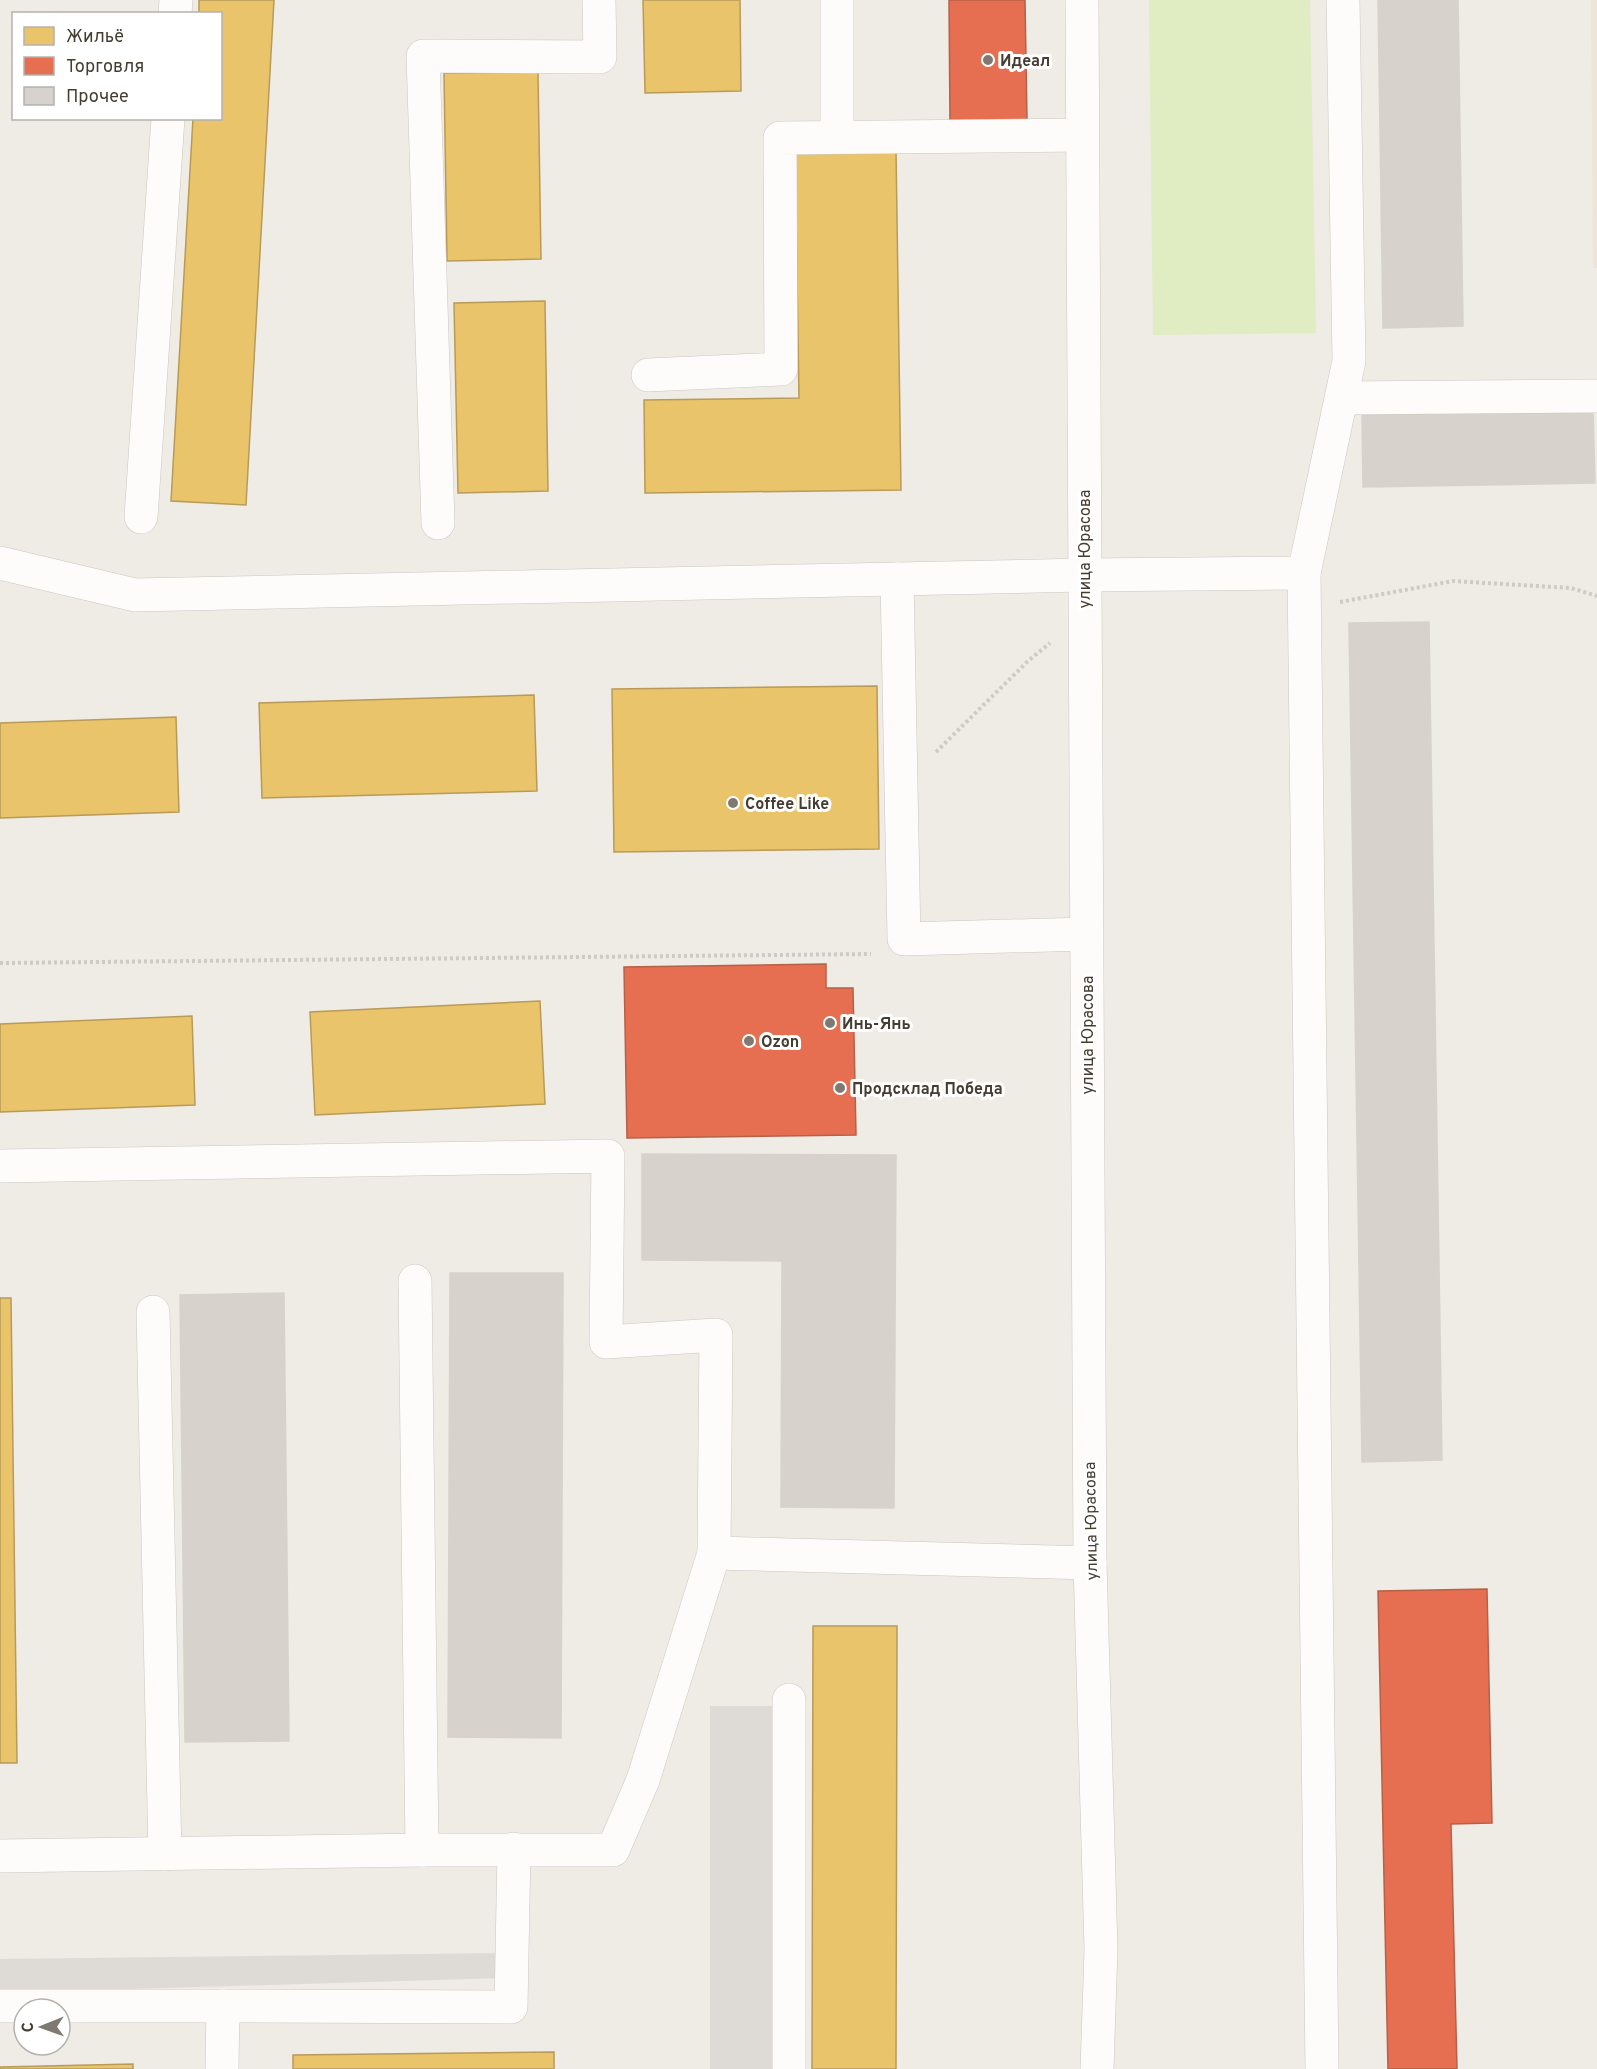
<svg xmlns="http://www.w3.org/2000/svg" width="1597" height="2069" font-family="Overpass,sans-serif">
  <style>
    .education { fill: #eee5d6 }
    .green { fill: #e0ecc2 }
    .parking { fill: #dedad6 }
    .homes { fill: #e9c46a; stroke: #b89b59; stroke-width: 1.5 }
    .shops { fill: #e76f51; stroke: #b66048; stroke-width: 1.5 }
    .building { fill: #d7d2cc; stroke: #d7d2cb; stroke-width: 1.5 }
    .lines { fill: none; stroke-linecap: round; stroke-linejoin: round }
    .minor-casing { stroke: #cbc7c1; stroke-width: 34 }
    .path { stroke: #cecac5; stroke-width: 4; stroke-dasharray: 3 3; stroke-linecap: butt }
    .minor { stroke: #fdfcfb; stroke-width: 33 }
    .poi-dot { fill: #807971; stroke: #fff; stroke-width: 2 }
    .labels { text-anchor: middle; stroke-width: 6; stroke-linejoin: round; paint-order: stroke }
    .poi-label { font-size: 16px; font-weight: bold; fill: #453c32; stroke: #fff; text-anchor: start }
    .street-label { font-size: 16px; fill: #453c32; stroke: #fff }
  </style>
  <rect width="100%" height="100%" fill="#efebe5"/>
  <polygon class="education" points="1591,0 1597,0 1597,268 1593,268"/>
  <polygon class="green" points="1149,0 1310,0 1316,333 1153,335"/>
  <g class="parking">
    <polygon points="710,1706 784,1706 783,2069 710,2069"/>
    <polygon points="501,1953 501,1978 0,1993 0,1959"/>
  </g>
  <g class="homes">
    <polygon points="199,0 274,0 246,505 171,501 193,118 220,118 220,14 199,14"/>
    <polygon points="643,0 740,0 741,91 645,93"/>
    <polygon points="538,72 541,259 447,261 444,73"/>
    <polygon points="896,150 901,490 645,493 644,400 799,398 795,152"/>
    <polygon points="545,301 548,491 458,493 454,303"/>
    <polygon points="877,686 879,849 614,852 612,689"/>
    <polygon points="534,695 537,791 262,798 259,703"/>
    <polygon points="176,717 179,812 0,818 0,723"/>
    <polygon points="540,1001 545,1104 315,1115 310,1012"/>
    <polygon points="192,1016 195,1105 0,1112 0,1024"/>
    <polygon points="0,1298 11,1298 17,1763 0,1763"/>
    <polygon points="813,1626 897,1626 896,2069 812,2069"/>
    <polygon points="554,2052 554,2069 293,2069 293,2055"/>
    <polygon points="133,2064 133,2069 0,2069 0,2067"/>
  </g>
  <g class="shops">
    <polygon points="949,0 1025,0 1027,120 950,121"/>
    <polygon points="826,964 826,988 853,988 856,1135 627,1138 624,967"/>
    <polygon points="1487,1589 1492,1823 1451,1824 1457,2069 1388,2069 1378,1591"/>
  </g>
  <g class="building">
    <polygon points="1378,0 1458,0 1463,326 1383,328"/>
    <polygon points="1593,412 1595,483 1363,487 1362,415"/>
    <polygon points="1429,622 1442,1460 1362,1462 1349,623"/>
    <polygon points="642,1154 896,1155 894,1508 781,1507 782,1261 642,1260"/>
    <polygon points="450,1273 563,1273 561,1738 448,1737"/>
    <polygon points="284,1293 289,1741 185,1742 180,1295"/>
  </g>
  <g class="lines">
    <g class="minor-casing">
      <g id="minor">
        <polyline points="837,0 837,137"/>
        <polyline points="1082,0 1090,1563 1101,1949 1097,2069"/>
        <polyline points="175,14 176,0"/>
        <polyline points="648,375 781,369 780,138 1082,135"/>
        <polyline points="1342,398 1597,396"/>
        <polyline points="141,517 168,118"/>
        <polyline points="438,523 423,56 600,57 599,0"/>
        <polyline points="0,563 135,595 1084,575 1304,573 1322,2069"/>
        <polyline points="1304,573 1349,361 1343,0"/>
        <polyline points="897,579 904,939 1086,934"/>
        <polyline points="0,1166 608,1156 606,1342 716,1335 714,1553 1090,1563"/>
        <polyline points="415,1281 422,1850"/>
        <polyline points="153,1312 165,1854"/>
        <polyline points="0,1856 422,1850 613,1850 643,1780 714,1553"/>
        <polyline points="0,2006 223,2006 222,2069"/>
        <polyline points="223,2006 511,2007 514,1849"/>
        <polyline points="789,2069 789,1700"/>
      </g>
    </g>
    <g class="path">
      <polyline points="1340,602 1453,581 1571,588 1597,596"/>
      <polyline points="936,752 1028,661 1050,643"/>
      <polyline points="0,963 871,954"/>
    </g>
    <use href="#minor" class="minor"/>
  </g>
  <g class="poi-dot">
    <circle cx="988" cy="60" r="6"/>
    <circle cx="733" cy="803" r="6"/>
    <circle cx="830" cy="1023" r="6"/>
    <circle cx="749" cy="1041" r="6"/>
    <circle cx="840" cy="1088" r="6"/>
  </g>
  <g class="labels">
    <g class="poi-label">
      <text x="1000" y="66">Идеал</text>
      <text x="745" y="809">Coffee Like</text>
      <text x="842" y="1029">Инь-Янь</text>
      <text x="761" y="1047">Ozon</text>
      <text x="852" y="1094">Продсклад Победа</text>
    </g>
    <g class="street-label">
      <text transform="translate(1084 549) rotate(-90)" y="6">улица Юрасова</text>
      <text transform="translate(1087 1035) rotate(-90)" y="6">улица Юрасова</text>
      <text transform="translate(1090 1521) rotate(-91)" y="6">улица Юрасова</text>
    </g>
  </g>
  <rect x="12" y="12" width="210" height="108" fill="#ffffff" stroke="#b5b1ad" stroke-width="1.5"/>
  <rect x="24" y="27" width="30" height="18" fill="#e9c46a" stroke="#b5b1ad" stroke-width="1.5"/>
  <text x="66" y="42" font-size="18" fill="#453c32">Жильё</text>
  <rect x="24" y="57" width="30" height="18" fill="#e76f51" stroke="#b5b1ad" stroke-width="1.5"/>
  <text x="66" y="72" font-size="18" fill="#453c32">Торговля</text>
  <rect x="24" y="87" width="30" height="18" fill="#d7d2cc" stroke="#b5b1ad" stroke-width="1.5"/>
  <text x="66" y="102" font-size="18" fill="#453c32">Прочее</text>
  <g transform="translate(42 2027) rotate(269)"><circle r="28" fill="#ffffff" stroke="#b5b1ad" stroke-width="1.5"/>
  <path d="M0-4.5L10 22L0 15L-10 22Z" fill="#807971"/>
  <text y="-9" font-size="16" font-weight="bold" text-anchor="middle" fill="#453c32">С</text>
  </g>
</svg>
